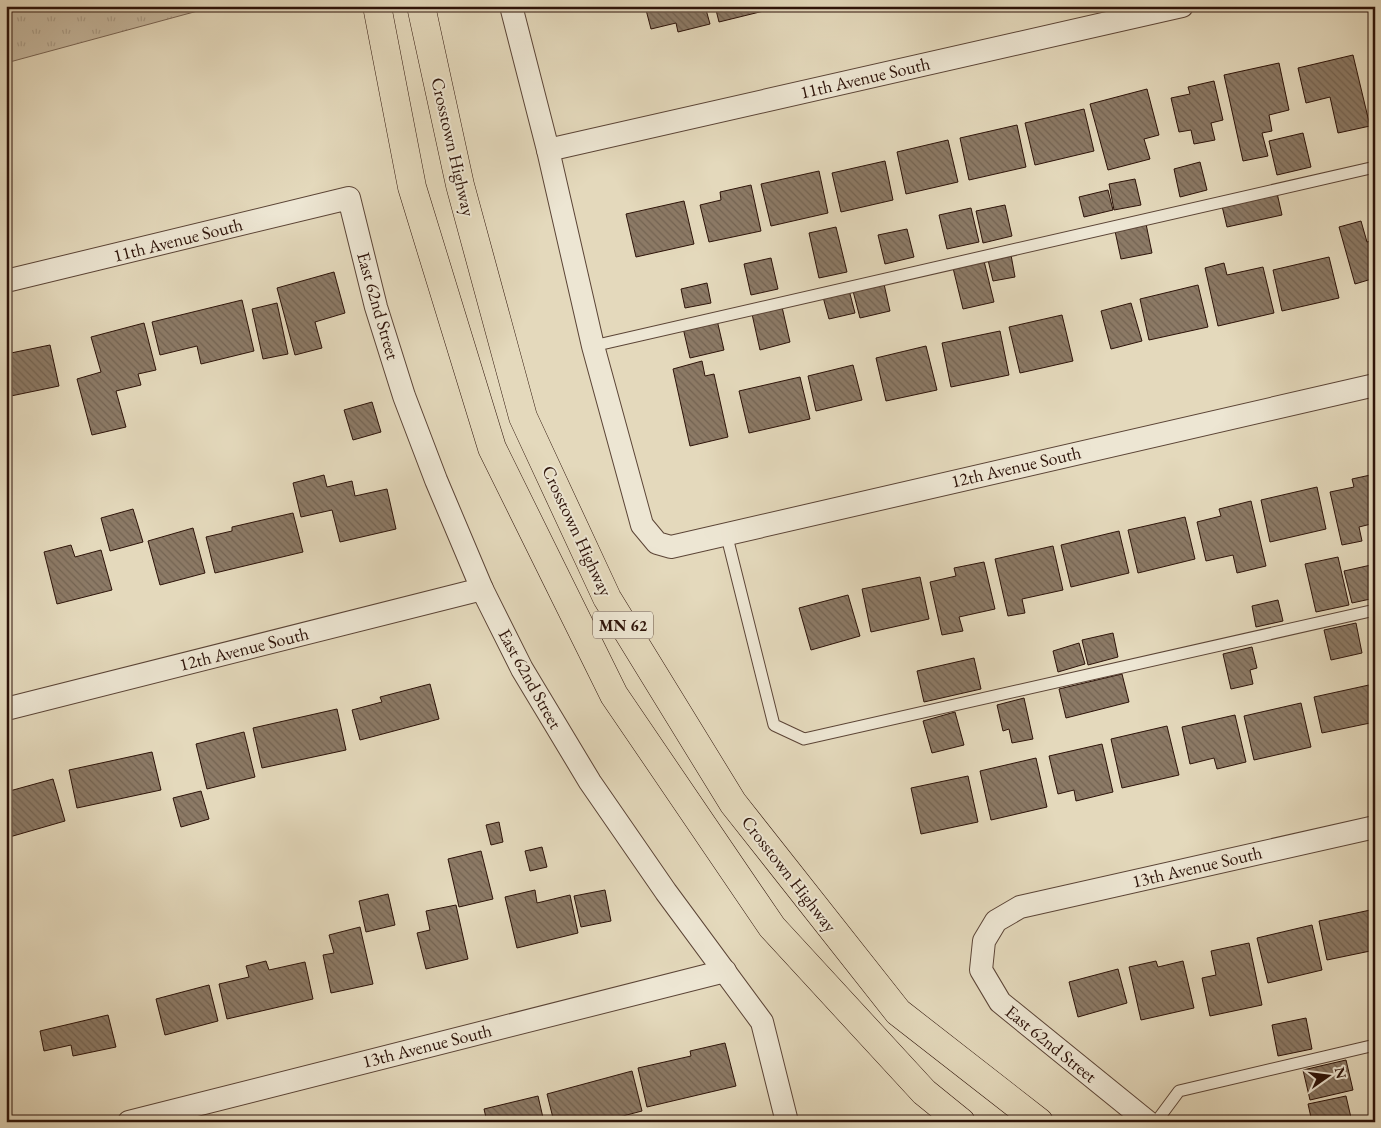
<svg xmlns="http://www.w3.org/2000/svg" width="1381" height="1128" font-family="'EB Garamond',serif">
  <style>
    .grass { fill: url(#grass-tufts); stroke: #796554 }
    .building { fill: url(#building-back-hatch); stroke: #2d1309 }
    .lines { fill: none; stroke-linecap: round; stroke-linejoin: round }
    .lane-casing { stroke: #5b4436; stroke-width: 13 }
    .street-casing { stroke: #5b4436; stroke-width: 24 }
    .highway-casing { stroke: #2d1309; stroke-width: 29 }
    .lane { stroke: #ede6d3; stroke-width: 11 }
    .street { stroke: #ede6d3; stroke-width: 22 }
    .highway { stroke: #e4d9bc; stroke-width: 28 }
    .labels { text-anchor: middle; stroke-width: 4; stroke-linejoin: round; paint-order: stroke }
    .shield { fill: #ede6d3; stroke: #675246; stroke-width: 1 }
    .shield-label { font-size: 16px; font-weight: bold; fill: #2d1309 }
    .street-label { font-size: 18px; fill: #2d1309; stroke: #ede6d3 }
  </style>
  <defs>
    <pattern id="grass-tufts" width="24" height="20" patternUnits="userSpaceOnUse" patternTransform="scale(1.25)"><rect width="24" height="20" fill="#c5b79e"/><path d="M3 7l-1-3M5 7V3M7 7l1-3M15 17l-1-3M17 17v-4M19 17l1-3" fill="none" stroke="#aa9c87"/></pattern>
    <pattern id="building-back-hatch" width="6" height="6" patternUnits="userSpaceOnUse" patternTransform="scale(1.25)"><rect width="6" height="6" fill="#8c7a66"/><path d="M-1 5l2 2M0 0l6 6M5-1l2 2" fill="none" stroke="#736352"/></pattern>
  </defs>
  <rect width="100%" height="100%" fill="#e4d9bc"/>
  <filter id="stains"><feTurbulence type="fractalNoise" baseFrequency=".004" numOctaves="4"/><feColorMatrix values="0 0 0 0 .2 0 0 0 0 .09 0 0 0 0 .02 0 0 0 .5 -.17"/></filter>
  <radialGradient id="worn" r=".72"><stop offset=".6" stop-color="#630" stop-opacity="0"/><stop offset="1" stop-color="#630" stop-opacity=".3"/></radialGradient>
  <polygon class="grass" points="6,6 216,6 6,63"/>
  <g class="building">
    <polygon points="645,6 705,6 710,24 678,32 676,23 651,29"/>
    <polygon points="715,6 776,6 776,8 719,22"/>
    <polygon points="1353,55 1370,126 1338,133 1330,97 1306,103 1298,68"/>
    <polygon points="1279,63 1289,110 1269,115 1272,131 1262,133 1268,156 1243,161 1224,75"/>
    <polygon points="1214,81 1223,120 1211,123 1215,140 1194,144 1191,130 1179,132 1171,98 1190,94 1188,87"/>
    <polygon points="1147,89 1159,135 1144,139 1150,159 1108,170 1090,104"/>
    <polygon points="1084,109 1094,151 1035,165 1025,123"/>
    <polygon points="1017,125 1026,167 969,180 960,138"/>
    <polygon points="1303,133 1311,167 1277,175 1269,141"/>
    <polygon points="948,140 958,182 906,194 897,152"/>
    <polygon points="885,161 893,200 841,212 832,173"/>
    <polygon points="1200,162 1207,190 1180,197 1174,169"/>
    <polygon points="819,171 828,213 771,226 761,184"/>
    <polygon points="1135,179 1141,205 1114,210 1109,184"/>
    <polygon points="751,185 761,231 709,242 700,205 721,200 720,192"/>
    <polygon points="1108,190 1113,210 1084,217 1079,197"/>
    <polygon points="1277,193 1282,215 1227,227 1222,206"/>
    <polygon points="684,201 694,244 636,257 626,214"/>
    <polygon points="1005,205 1012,236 983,243 976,211"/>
    <polygon points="971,208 979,242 947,249 939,215"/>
    <polygon points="1361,221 1367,242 1375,240 1375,278 1355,284 1339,227"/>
    <polygon points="1146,224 1152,253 1121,259 1115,231"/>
    <polygon points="836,227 847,272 819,278 809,233"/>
    <polygon points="907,229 914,257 885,264 878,235"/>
    <polygon points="1011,255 1015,277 993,281 988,260"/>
    <polygon points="1329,257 1339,298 1282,311 1273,270"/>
    <polygon points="771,258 778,289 751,295 744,264"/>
    <polygon points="984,261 994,302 963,309 953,268"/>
    <polygon points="1224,263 1227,275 1263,267 1274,313 1218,326 1205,268"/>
    <polygon points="334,272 345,313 315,322 322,348 295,355 277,288"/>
    <polygon points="707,283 711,303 685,308 681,289"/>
    <polygon points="884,284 890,311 860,318 853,291"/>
    <polygon points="1198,285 1208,327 1149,340 1140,299"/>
    <polygon points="849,290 855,313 829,319 823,297"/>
    <polygon points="242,300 254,351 201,364 197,346 160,355 152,322"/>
    <polygon points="277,303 288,354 263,359 252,309"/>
    <polygon points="1131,303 1142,341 1111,349 1101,311"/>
    <polygon points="782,307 790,342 760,350 752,314"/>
    <polygon points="1062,315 1073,361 1020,373 1009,327"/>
    <polygon points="717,320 724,350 690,358 683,328"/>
    <polygon points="144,323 156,370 138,374 141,385 116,391 126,427 92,435 77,379 101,372 91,337"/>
    <polygon points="1000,331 1009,375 951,387 942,343"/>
    <polygon points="50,345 59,386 6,397 6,354"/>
    <polygon points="926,346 937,390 886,401 876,358"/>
    <polygon points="702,361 705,376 714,374 728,437 690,446 673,369"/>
    <polygon points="853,365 862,400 816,411 808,376"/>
    <polygon points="800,377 810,419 749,433 739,391"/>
    <polygon points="372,402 381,432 353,440 344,410"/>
    <polygon points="1375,474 1375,523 1359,527 1362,541 1342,545 1330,492 1354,487 1352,479"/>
    <polygon points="324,475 327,487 352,481 355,496 387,489 396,529 340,542 332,510 301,517 293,483"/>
    <polygon points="1317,487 1326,529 1270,542 1261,500"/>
    <polygon points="1251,501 1266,566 1237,573 1233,555 1206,561 1197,522 1221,516 1219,509"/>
    <polygon points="133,509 143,542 110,551 101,518"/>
    <polygon points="293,513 303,552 215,573 206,537 232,531 232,527"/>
    <polygon points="1185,517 1195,559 1138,573 1128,530"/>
    <polygon points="193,528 205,573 160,585 148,541"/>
    <polygon points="1119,531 1129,573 1071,587 1061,545"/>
    <polygon points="71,545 75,557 101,550 112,590 57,604 44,552"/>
    <polygon points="1053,546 1063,590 1022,599 1025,613 1008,616 995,559"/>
    <polygon points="1338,557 1349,605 1316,612 1305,564"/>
    <polygon points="984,562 995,609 959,617 963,631 942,635 930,582 956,576 954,568"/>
    <polygon points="1371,565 1375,581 1375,598 1352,603 1344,571"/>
    <polygon points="920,577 929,619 871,632 862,589"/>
    <polygon points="848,595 860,636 811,650 799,608"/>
    <polygon points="1278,600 1283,621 1256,627 1252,606"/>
    <polygon points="1356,623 1362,653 1331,660 1324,630"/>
    <polygon points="1113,633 1118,657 1088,665 1082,640"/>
    <polygon points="1079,643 1085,664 1058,672 1053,651"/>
    <polygon points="1252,647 1257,668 1250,670 1253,684 1231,689 1223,654"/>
    <polygon points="974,658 981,689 924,702 917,671"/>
    <polygon points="1122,674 1129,702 1066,718 1059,689"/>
    <polygon points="430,684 439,719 360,740 352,710 382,702 380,697"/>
    <polygon points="1369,685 1375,722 1322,733 1314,697"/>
    <polygon points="1024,698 1033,739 1012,743 1009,729 1003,731 997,705"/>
    <polygon points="1301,703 1311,747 1254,760 1244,716"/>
    <polygon points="337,709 346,750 262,768 253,728"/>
    <polygon points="955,712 964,745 932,753 923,721"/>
    <polygon points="1235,715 1246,762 1217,769 1214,758 1190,764 1182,727"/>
    <polygon points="1167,726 1179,775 1122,788 1111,739"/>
    <polygon points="244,732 255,777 207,789 196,744"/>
    <polygon points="1102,744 1113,792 1076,801 1074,790 1058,794 1049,756"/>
    <polygon points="152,752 161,790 77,808 69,770"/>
    <polygon points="1036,758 1047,807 991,820 980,771"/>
    <polygon points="968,776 978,822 921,834 911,788"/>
    <polygon points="53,779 65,821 6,838 6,792"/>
    <polygon points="201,791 209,819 181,827 173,798"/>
    <polygon points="499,822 503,842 491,845 486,825"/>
    <polygon points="542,847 547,867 530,871 525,851"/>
    <polygon points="481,851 493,899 459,907 448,859"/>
    <polygon points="535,890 537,903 570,895 578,933 517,948 505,897"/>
    <polygon points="605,890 611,921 581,927 574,896"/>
    <polygon points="388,894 395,925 366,932 359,901"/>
    <polygon points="456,905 468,959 426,969 417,933 430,930 426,911"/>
    <polygon points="1375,909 1375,950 1327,960 1319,921"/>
    <polygon points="1312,925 1322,970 1268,983 1257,938"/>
    <polygon points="360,927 373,984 331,993 323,955 334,953 329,935"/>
    <polygon points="1249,943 1262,1005 1210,1016 1202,978 1216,975 1211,951"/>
    <polygon points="266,961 269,970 305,962 313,999 227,1019 219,984 249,977 246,966"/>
    <polygon points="1156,961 1158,967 1183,961 1194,1008 1141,1020 1129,967"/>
    <polygon points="1118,969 1127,1003 1078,1017 1069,982"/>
    <polygon points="209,985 218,1021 165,1035 156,999"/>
    <polygon points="108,1015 116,1047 73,1056 71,1045 44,1051 40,1031"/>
    <polygon points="1306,1018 1312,1049 1278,1056 1272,1025"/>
    <polygon points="725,1043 736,1086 647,1107 638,1068 691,1056 690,1051"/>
    <polygon points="1346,1060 1353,1090 1310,1100 1303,1070"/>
    <polygon points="632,1071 642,1111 600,1122 554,1122 547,1094"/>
    <polygon points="538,1096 544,1122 487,1122 484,1109"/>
    <polygon points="1346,1096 1352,1122 1312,1122 1308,1104"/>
  </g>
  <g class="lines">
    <g class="lane-casing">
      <g id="lane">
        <polyline points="593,346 1375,167"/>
        <polyline points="726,533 774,725 804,739 1375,610"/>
        <polyline points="1156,1122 1179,1091 1375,1045"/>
      </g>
    </g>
    <g class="street-casing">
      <g id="street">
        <polyline points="511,6 548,150 593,346 642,525 657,543 671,547 1375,385"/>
        <polyline points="548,150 1182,6"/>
        <polyline points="6,281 349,198 376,307 404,396 436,480 482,589 522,669 590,782 666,892 762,1022 787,1122"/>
        <polyline points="6,709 482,589"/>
        <polyline points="129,1122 725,971"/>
        <polyline points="1148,1122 1000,1002 981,970 984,941 996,921 1020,907 1375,827"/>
      </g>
    </g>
    <g class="highway-casing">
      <g id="highway">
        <polyline points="377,6 412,187 492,448 614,695 772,927 924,1092 961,1122"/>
        <polyline points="421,6 460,185 523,417 607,598 733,803 898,1012 1039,1122"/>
      </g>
    </g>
    <use href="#lane" class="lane"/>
    <use href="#street" class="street"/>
    <use href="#highway" class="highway"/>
  </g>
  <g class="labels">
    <rect class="shield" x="593" y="611.5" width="60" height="27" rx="4"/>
    <g class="shield-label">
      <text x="623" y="631">MN 62</text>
    </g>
    <g class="street-label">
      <text transform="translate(865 78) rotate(-13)" y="6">11th Avenue South</text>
      <text transform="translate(453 147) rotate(77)" y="6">Crosstown Highway</text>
      <text transform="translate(178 240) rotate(-14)" y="6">11th Avenue South</text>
      <text transform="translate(378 306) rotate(74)" y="6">East 62nd Street</text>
      <text transform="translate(1016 467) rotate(-13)" y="6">12th Avenue South</text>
      <text transform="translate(577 531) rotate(65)" y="6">Crosstown Highway</text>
      <text transform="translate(244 649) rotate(-14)" y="6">12th Avenue South</text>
      <text transform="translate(530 679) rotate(61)" y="6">East 62nd Street</text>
      <text transform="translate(1197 867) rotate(-13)" y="6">13th Avenue South</text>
      <text transform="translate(789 874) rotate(52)" y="6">Crosstown Highway</text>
      <text transform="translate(1051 1044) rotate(39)" y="6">East 62nd Street</text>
      <text transform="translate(427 1046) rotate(-14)" y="6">13th Avenue South</text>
    </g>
  </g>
  <rect width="1381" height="1128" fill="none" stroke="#e4d9bc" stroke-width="25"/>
  <rect x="8" y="8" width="1366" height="1113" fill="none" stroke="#2d1309" stroke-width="2.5"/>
  <rect x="12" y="12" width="1356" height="1103" fill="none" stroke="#2d1309"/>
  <g transform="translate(1328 1076) rotate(76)" stroke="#ede6d3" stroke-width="4" paint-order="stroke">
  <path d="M0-4L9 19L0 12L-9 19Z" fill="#2d1309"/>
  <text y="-8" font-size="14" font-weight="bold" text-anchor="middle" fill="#2d1309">N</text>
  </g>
  <rect width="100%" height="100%" filter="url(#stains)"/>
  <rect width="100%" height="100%" fill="url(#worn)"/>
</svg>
